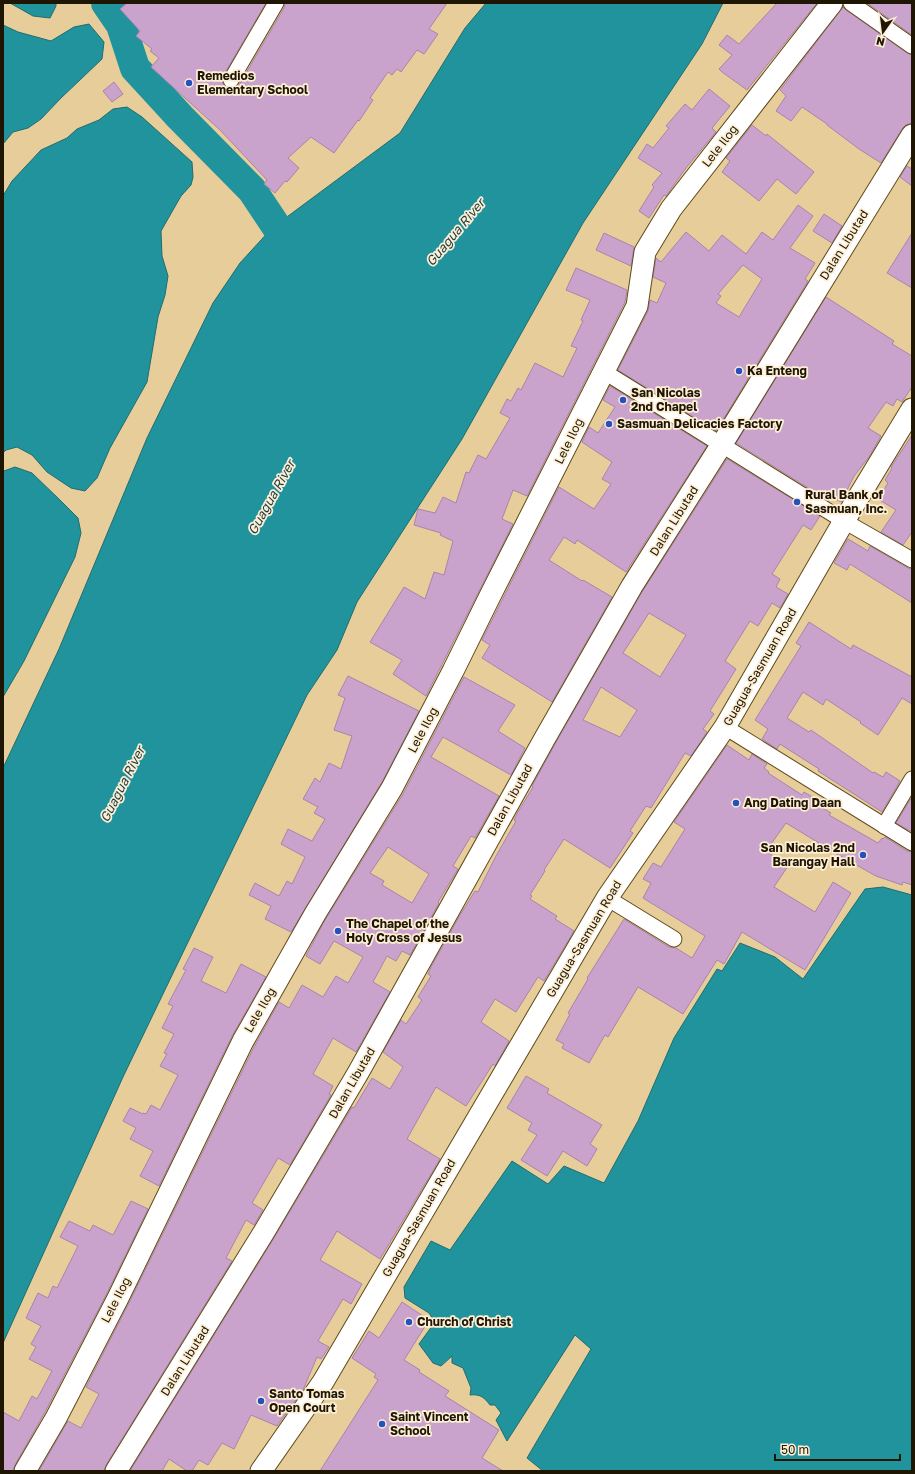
<svg xmlns="http://www.w3.org/2000/svg" width="915" height="1474" font-family="'Golos Text',sans-serif">
  <style>
    .water { fill: #21939d; stroke: #206d6f }
    .lines { fill: none; stroke-linecap: round; stroke-linejoin: round }
    .river { stroke: #21939d; stroke-width: 30 }
    .building { fill: #caa3cd; stroke: #a983ac; fill-rule: evenodd }
    .street-casing { stroke: #604a17; stroke-width: 17 }
    .secondary-casing { stroke: #604a17; stroke-width: 23 }
    .street { stroke: #fff; stroke-width: 15 }
    .secondary { stroke: #fff; stroke-width: 21 }
    .poi-dot { fill: #2550be; stroke: #fcefd6; stroke-width: 1.5 }
    .labels { text-anchor: middle; stroke-width: 3.5; stroke-linejoin: round; paint-order: stroke }
    .poi-label { font-size: 12px; font-weight: bold; fill: #1f1503; stroke: #fcefd6; text-anchor: start }
    .street-label { font-size: 12px; fill: #1f1503; stroke: #fcefd6 }
    .water-label { font-size: 13px; font-style: italic; fill: #1c3b3f; stroke: #fcefd6 }
  </style>
  <rect width="100%" height="100%" fill="#e7cd99"/>
  <g class="water">
    <polygon points="10,3 56,3 56,6 50,18 33,16"/>
    <polygon points="486,3 723,3 702,44 583,223 462,439 357,602 337,650 307,695 123,1077 3,1343 3,768 59,649 147,438 213,303 240,263 272,228 400,133 465,28"/>
    <polygon points="89,24 104,42 102,59 61,98 41,119 28,128 13,132 3,144 3,25 18,32 51,41 74,27"/>
    <polygon points="127,107 142,117 192,162 193,177 191,185 181,196 161,231 162,256 168,276 165,295 158,317 147,382 110,448 97,478 85,491 71,488 47,472 32,455 17,447 6,450 3,453 3,196 12,181 41,150 67,138 77,129 99,120 113,109"/>
    <polygon points="15,467 32,473 61,501 78,518 81,533 75,557 24,661 3,697 3,473 4,471"/>
    <path d="M883 887 912 895V1471H543L527 1458 591 1349 575 1335 507 1441 496 1420 501 1413 495 1405H490C484 1397 480 1394 470 1395L471 1388 463 1368 452 1363V1356L441 1366 433 1363 419 1344 435 1322 429 1313 405 1298 404 1287 431 1241 450 1250 512 1161 548 1184 564 1166 604 1183 638 1121 674 1038 717 969 722 971 740 943 775 957 803 979 865 889Z"/>
  </g>
  <g class="lines">
    <polyline class="river" points="106,3 121,25 135,68 180,117 252,190 298,259"/>
  </g>
  <g class="building">
    <polygon points="127,3 266,3 223,76 223,84 226,88 231,89 235,88 239,85 284,8 285,3 447,3 429,29 438,34 424,54 417,50 401,72 397,69 392,75 388,72 370,98 373,100 359,121 358,120 334,153 311,137 288,158 299,168 287,182 285,181 275,193 264,184 267,180 220,130 151,67 159,58 150,51 152,49 136,36 140,31 120,9"/>
    <polygon points="777,3 817,3 747,90 722,72 719,69 732,55 719,45 727,35 739,44"/>
    <polygon points="867,3 912,3 912,35"/>
    <polygon points="843,7 846,10 907,53 912,55 912,123 906,125 902,129 881,163 859,149 827,125 827,124 802,107 791,121 776,111 786,96 780,90"/>
    <polygon points="114,82 123,94 112,102 103,91"/>
    <polygon points="709,89 730,106 712,128 716,132 686,168 666,196 664,195 649,218 639,211 654,187 652,185 662,173 638,158 647,144 653,148 669,128 666,126 685,104 692,110"/>
    <polygon points="752,125 766,136 767,134 814,172 796,194 777,179 759,201 722,172 730,161 726,158"/>
    <polygon points="907,166 912,169 912,186 900,177"/>
    <path d="M798 205 813 216 790 248 815 263 805 279 808 281 716 431 618 370 648 311 650 300 657 303 666 283 653 277 656 258 661 262 686 232 709 251 722 235 746 254 762 232 773 240ZM743 265 762 279 739 317 716 303 721 296 718 294Z"/>
    <polygon points="824,214 842,226 832,243 813,231"/>
    <polygon points="604,233 634,247 631,266 596,250"/>
    <polygon points="912,233 912,288 887,273"/>
    <polygon points="576,268 627,290 625,302 527,496 513,490 502,519 513,524 426,696 393,674 402,660 370,642 404,587 425,599 434,572 444,575 453,541 440,535 441,533 414,525 418,509 435,513 443,497 456,503 466,472 469,473 478,455 486,459 510,418 500,413 507,399 511,401 518,388 521,390 535,363 563,377 577,348 571,346 583,321 581,320 590,300 566,290"/>
    <polygon points="826,297 894,341 892,344 912,356 912,387 902,402 897,399 893,406 886,402 868,428 881,436 869,457 854,476 841,502 831,497 829,501 736,443"/>
    <polygon points="610,386 707,446 626,572 577,540 575,544 564,537 549,560 582,581 583,580 612,597 552,702 482,658 490,645 482,640 559,487 594,509 611,484 602,479 612,462 582,442 589,427 598,433 615,407 603,400"/>
    <polygon points="912,435 912,532 903,545 881,532 896,510 878,499 888,483 885,480 892,468 891,467"/>
    <path d="M727 459 820 516 811 530 803 525 772 574 780 579 776 587 788 594 780 608 772 603 758 626 750 621 725 661 736 669 710 711 714 714 703 729 707 732 691 756 685 753 651 808 646 806 630 831 633 833 610 868 564 839 544 870 545 871 530 895 532 896 530 899 557 916 555 919 574 931 544 981 538 977 516 1012 495 999 481 1022 509 1041 495 1066 493 1064 466 1106 436 1087 407 1139 440 1159 380 1259 337 1231 320 1260 362 1284 351 1304 343 1299 318 1341 329 1347 321 1359 317 1357 303 1390 277 1426 251 1415 234 1449 222 1443 208 1465 199 1460 192 1471H187L169 1459 162 1471H130L274 1238 352 1107 354 1108 372 1078 390 1089 403 1067 383 1052 401 1020 406 1024 422 1000 418 997 431 976 428 974 431 967 460 915 475 891 478 892 496 856 516 821 514 820 518 812 533 787 532 786 555 744 642 592ZM649 613 686 635 660 677 623 653ZM601 687 637 710 620 737 583 720Z"/>
    <polygon points="848,539 868,551 870,546 908,568 912,569 912,603 850,564 847,570 834,563"/>
    <polygon points="809,622 851,649 853,645 912,677 912,704 902,698 878,735 860,723 861,722 826,699 823,705 803,692 787,718 809,732 811,730 873,773 874,772 883,777 886,772 900,781 882,812 818,771 819,769 780,744 777,749 762,739 768,729 755,720 801,646 796,643"/>
    <polygon points="348,676 419,711 382,782 291,932 265,919 271,906 249,895 255,883 279,896 287,881 292,884 305,857 281,844 288,829 312,841 325,819 314,813 318,807 303,799 315,778 320,782 329,763 341,769 352,736 334,730 345,698 338,695"/>
    <path d="M464 677 515 705 498 731 525 748 511 775 443 737 431 757 499 796 475 838 471 836 453 866 458 869 438 902 439 903 410 955 402 951 396 961 387 956 373 982 390 992 356 1052 333 1038 313 1074 333 1086 329 1094 331 1095 290 1165 278 1158 252 1203 263 1210 254 1225 246 1220 226 1258 232 1261 106 1465 104 1471H39L68 1421 81 1428 99 1394 86 1387 129 1303 254 1047 279 1002 289 1008 302 985 323 997 336 976 348 983 363 957 334 941 320 964 306 956 325 920 403 794ZM388 847 429 874 412 903 382 885 384 881 370 873Z"/>
    <polygon points="727,745 749,760 752,754 767,764 764,768 769,772 768,773 802,795 804,792 816,799 814,803 831,813 829,815 878,843 882,838 883,839 885,837 907,851 912,852 912,885 903,882 902,885 876,876 819,844 819,843 786,823 766,851 788,866 774,887 815,912 833,882 851,893 805,970 742,932 724,964 717,960 683,1014 638,987 608,1037 605,1035 589,1063 562,1048 564,1044 556,1040 570,1014 568,1013 588,979 587,978 624,919 669,947 676,948 692,958 705,936 643,898 651,883 643,879 653,863 661,867 685,829 674,822"/>
    <polygon points="912,797 912,832 896,823"/>
    <polygon points="194,948 213,957 201,981 226,993 241,964 266,977 232,1036 159,1186 140,1176 153,1151 130,1139 136,1128 123,1121 130,1108 143,1114 143,1113 146,1114 151,1105 160,1110 178,1075 160,1066 167,1054 164,1053 174,1034 162,1028 173,1006 168,1004 186,970 183,969"/>
    <polygon points="526,1076 549,1089 547,1093 602,1125 590,1144 597,1149 587,1166 563,1151 547,1176 521,1160 537,1135 528,1130 532,1123 507,1108"/>
    <polygon points="131,1201 148,1209 107,1293 45,1412 15,1465 13,1471 3,1471 3,1412 19,1421 32,1396 37,1399 52,1371 29,1359 36,1347 31,1344 41,1326 26,1318 38,1293 48,1298 53,1286 57,1288 78,1246 60,1237 69,1221 90,1231 93,1225 113,1235"/>
    <polygon points="402,1302 429,1320 404,1360 420,1370 419,1372 449,1391 445,1396 499,1430 482,1458 503,1471 320,1471 378,1380 374,1377 376,1374 352,1358 369,1331 379,1338"/>
  </g>
  <g class="lines">
    <g class="street-casing">
      <g id="street">
        <polyline points="851,3 912,46"/>
        <polyline points="231,80 276,3"/>
        <polyline points="603,371 844,521 912,560"/>
        <polyline points="725,727 912,843"/>
        <polyline points="884,826 912,779"/>
        <polyline points="607,898 674,939"/>
      </g>
    </g>
    <g class="secondary-casing">
      <g id="secondary">
        <polyline points="25,1471 56,1418 118,1298 243,1041 315,914 392,788 453,671 490,596 637,306 645,252 671,209 832,3"/>
        <polyline points="116,1471 264,1232 358,1073 545,738 632,586 722,444 912,135"/>
        <polyline points="261,1471 323,1382 607,898 725,727 844,521 912,409"/>
      </g>
    </g>
    <use href="#street" class="street"/>
    <use href="#secondary" class="secondary"/>
  </g>
  <g class="poi-dot">
    <circle cx="189" cy="83" r="4"/>
    <circle cx="739" cy="371" r="4"/>
    <circle cx="623" cy="400" r="4"/>
    <circle cx="609" cy="424" r="4"/>
    <circle cx="797" cy="502" r="4"/>
    <circle cx="736" cy="803" r="4"/>
    <circle cx="863" cy="855" r="4"/>
    <circle cx="338" cy="931" r="4"/>
    <circle cx="409" cy="1322" r="4"/>
    <circle cx="261" cy="1401" r="4"/>
    <circle cx="382" cy="1424" r="4"/>
  </g>
  <g class="labels">
    <g class="poi-label">
      <text x="197" y="80">Remedios<tspan x="197" dy="14">Elementary School</tspan></text>
      <text x="747" y="375">Ka Enteng</text>
      <text x="631" y="397">San Nicolas<tspan x="631" dy="14">2nd Chapel</tspan></text>
      <text x="617" y="428">Sasmuan Delicacies Factory</text>
      <text x="805" y="499">Rural Bank of<tspan x="805" dy="14">Sasmuan, Inc.</tspan></text>
      <text x="744" y="807">Ang Dating Daan</text>
      <text x="855" y="852" text-anchor="end">San Nicolas 2nd<tspan x="855" dy="14">Barangay Hall</tspan></text>
      <text x="346" y="928">The Chapel of the<tspan x="346" dy="14">Holy Cross of Jesus</tspan></text>
      <text x="417" y="1326">Church of Christ</text>
      <text x="269" y="1398">Santo Tomas<tspan x="269" dy="14">Open Court</tspan></text>
      <text x="390" y="1421">Saint Vincent<tspan x="390" dy="14">School</tspan></text>
    </g>
    <g class="street-label">
      <text transform="translate(720 146) rotate(-52)" y="4">Lele Ilog</text>
      <text transform="translate(844 245) rotate(-58)" y="4">Dalan Libutad</text>
      <text transform="translate(569 441) rotate(-64)" y="4">Lele Ilog</text>
      <text transform="translate(674 521) rotate(-58)" y="4">Dalan Libutad</text>
      <text transform="translate(760 667) rotate(-60)" y="4">Guagua-Sasmuan Road</text>
      <text transform="translate(423 730) rotate(-62)" y="4">Lele Ilog</text>
      <text transform="translate(510 800) rotate(-61)" y="4">Dalan Libutad</text>
      <text transform="translate(584 939) rotate(-59)" y="4">Guagua-Sasmuan Road</text>
      <text transform="translate(260 1010) rotate(-60)" y="4">Lele Ilog</text>
      <text transform="translate(352 1083) rotate(-60)" y="4">Dalan Libutad</text>
      <text transform="translate(419 1218) rotate(-60)" y="4">Guagua-Sasmuan Road</text>
      <text transform="translate(116 1300) rotate(-63)" y="4">Lele Ilog</text>
      <text transform="translate(185 1361) rotate(-58)" y="4">Dalan Libutad</text>
    </g>
    <g class="water-label">
      <text transform="translate(455 232) rotate(-50)" y="5">Guagua River</text>
      <text transform="translate(271 497) rotate(-61)" y="5">Guagua River</text>
      <text transform="translate(122 784) rotate(-63)" y="5">Guagua River</text>
    </g>
  </g>
  <rect width="915" height="1474" fill="none" stroke="#1f1503" stroke-width="8"/>
  <g transform="translate(883 32) rotate(194)" stroke="#fcefd6" stroke-width="3" paint-order="stroke">
  <path d="M0-3L7 15L0 10L-7 15Z" fill="#1f1503"/>
  <text y="-6" font-size="11" font-weight="bold" text-anchor="middle" fill="#1f1503">N</text>
  </g>
  <path d="M775 1454v6h125v-6" fill="none" stroke="#1f1503" stroke-width="2"/>
  <text x="781" y="1454" font-size="12" fill="#1f1503" stroke="#fcefd6" stroke-width="3" paint-order="stroke">50 m</text>
</svg>
